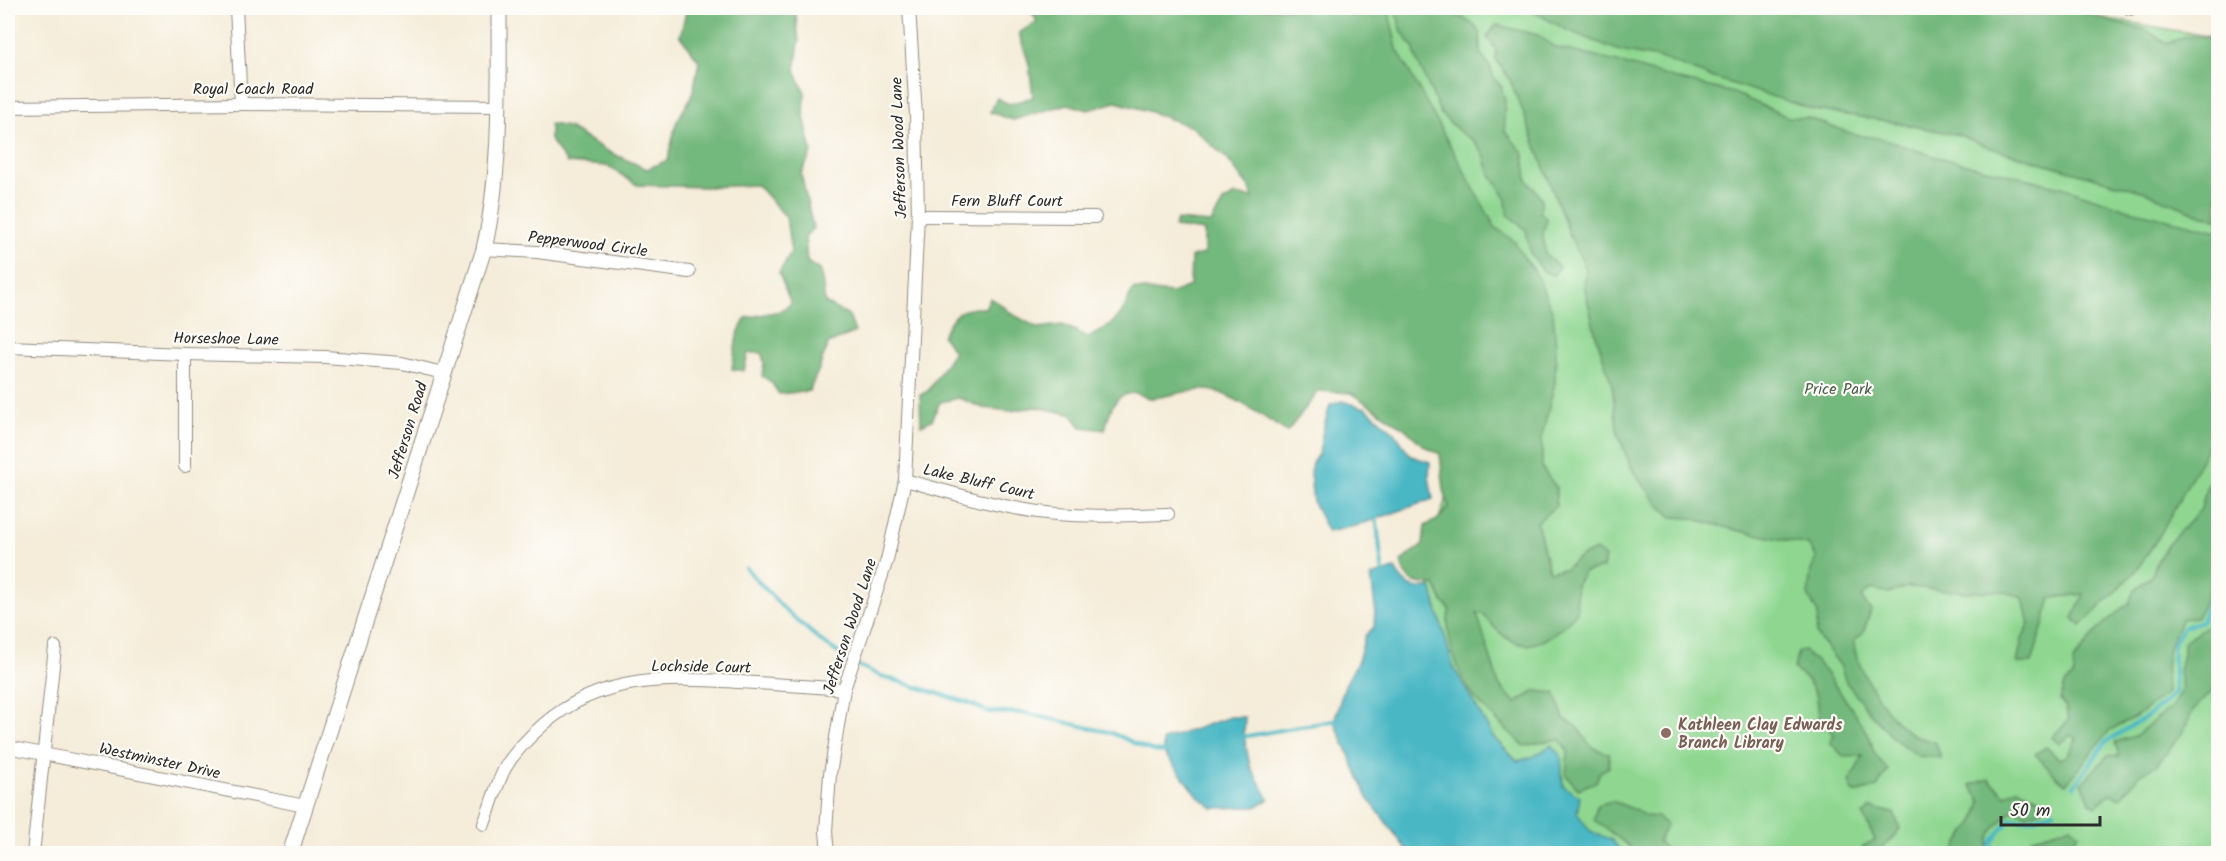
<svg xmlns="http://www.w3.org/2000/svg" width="2226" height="861" font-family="Kalam,sans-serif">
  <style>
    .green { fill: #8fd791; stroke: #5d815e; stroke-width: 1.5 }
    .forest { fill: #73b87b; stroke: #4f7253; stroke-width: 1.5 }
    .water { fill: #4ab7c4; stroke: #3a7178; stroke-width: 1.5 }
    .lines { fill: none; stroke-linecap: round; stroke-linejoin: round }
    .stream { stroke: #4ab7c4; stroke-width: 4 }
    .minor-casing { stroke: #908c82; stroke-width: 14 }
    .tertiary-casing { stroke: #908c82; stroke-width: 17 }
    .minor { stroke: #fff; stroke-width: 12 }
    .tertiary { stroke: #fff; stroke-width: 15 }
    .education-dot { fill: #8d6e63; stroke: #fdfcf7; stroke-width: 2 }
    .labels { text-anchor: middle; stroke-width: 4.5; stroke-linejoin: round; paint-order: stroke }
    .street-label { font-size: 16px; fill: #2b2b2b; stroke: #fdfcf7 }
    .park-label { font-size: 16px; fill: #495f4a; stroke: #fdfcf7 }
    .education-label { font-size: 16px; font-weight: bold; fill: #785e54; stroke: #fdfcf7; text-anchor: start }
  </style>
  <rect width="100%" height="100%" fill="#fdfcf7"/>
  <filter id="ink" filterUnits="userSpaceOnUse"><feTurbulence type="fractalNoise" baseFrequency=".0167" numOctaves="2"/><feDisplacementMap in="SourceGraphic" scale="12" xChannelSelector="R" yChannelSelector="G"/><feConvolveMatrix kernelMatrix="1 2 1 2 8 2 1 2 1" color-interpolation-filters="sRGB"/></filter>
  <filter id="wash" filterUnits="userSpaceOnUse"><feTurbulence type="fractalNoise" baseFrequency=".008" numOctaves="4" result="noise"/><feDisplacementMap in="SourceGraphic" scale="24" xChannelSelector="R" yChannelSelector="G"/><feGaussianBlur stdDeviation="1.35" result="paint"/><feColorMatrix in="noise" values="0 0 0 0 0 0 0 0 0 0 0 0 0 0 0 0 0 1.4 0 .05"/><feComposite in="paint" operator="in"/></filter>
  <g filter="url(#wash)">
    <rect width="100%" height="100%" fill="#f5ecd9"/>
    <path class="green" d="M1217 8H2047L2218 38V853L1622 854C1611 834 1601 841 1589 830 1567 808 1560 774 1552 745L1533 757 1517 761 1493 737 1453 666 1431 587 1435 529 1463 454Z"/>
    <g class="forest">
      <polygon points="687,8 795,8 799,42 795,70 805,93 804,117 812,152 801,174 813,228 805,237 807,262 821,271 825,303 849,316 855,332 828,344 819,369 809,391 779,394 771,382 762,376 764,364 762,353 748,353 744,371 732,369 737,335 746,318 780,311 791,304 779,273 791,252 786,217 757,185 706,187 637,185 608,166 567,163 550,140 550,124 567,127 609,152 647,169 668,160 676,123 690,99 694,87 699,61 680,36"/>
      <path d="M1029 8H1388L1397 49 1495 227 1515 242 1524 258 1534 270 1553 313 1556 347 1555 383 1542 435V468L1556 487V506L1537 522 1549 571 1565 569 1580 557 1596 550 1605 557 1603 568 1584 572 1576 585 1577 612C1543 650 1517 660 1483 614H1477L1499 685 1516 703 1535 691 1555 693 1564 719 1577 726 1591 747 1609 754V767L1600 772 1596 782 1578 789 1566 775 1568 751 1559 739 1524 746C1510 732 1486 712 1474 697 1459 677 1442 632 1450 609L1443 602 1435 585C1413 583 1406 584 1401 561L1423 545 1425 526 1437 520 1449 507 1444 490 1440 454 1424 446 1404 428 1351 393 1319 391 1287 432C1268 420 1235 396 1214 391 1193 387 1170 397 1150 398 1143 398 1139 392 1133 393 1112 394 1109 414 1105 430L1081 427 1071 414 1036 407 1010 411 983 408 959 398 940 402 932 420 921 425 920 395 928 391 954 351 942 336C953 314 958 307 985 308L990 298 1002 305 1012 314 1038 328 1063 325 1088 337C1115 325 1122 317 1133 289L1172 293 1190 286 1191 257 1204 254V231L1174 227 1177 220 1211 223 1223 202 1235 195 1253 198 1250 189 1228 160 1192 127 1145 110 1116 102 1088 110 1068 104 1013 120 990 112 997 98 1009 104 1033 97 1029 64 1019 33 1037 21Z"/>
      <path d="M1399 8C1428 7 1461 9 1480 32V53L1491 68 1494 79 1501 86 1505 100 1504 116 1505 131 1524 154 1527 180 1542 199 1540 212 1547 219 1543 233 1545 254 1559 267 1554 275 1543 271 1530 253 1526 230 1507 214 1506 198 1489 172 1484 155 1473 140 1461 133 1441 114 1417 60 1413 47 1402 32 1396 12Z"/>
      <polygon points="1518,8 2072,8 2111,22 2147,30 2167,44 2185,36 2218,38 2218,218 2203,216 2145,192 1991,148 1959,135 1887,121 1814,110 1708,76 1663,59 1620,51 1569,31 1530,10"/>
      <path d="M1496 25 1538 35 1554 47 1625 64 1676 79 1734 93 1788 117 1808 118 1856 135 1884 139 1933 156 2065 188 2126 209 2218 231V415L2215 430 2200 462 2158 538 2135 572 2081 626 2073 618 2084 594 2051 598 2032 663H2017L2022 639 2029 625 2023 598 2002 591 1968 592 1908 587 1889 593 1871 589 1861 598 1871 610 1863 633 1854 641C1854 665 1888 719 1909 732 1917 737 1927 740 1936 743L1941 758 1919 756 1895 740 1870 713 1846 682 1840 665 1816 634 1818 614 1808 595 1811 570 1817 558 1808 545 1736 530 1690 518 1672 517 1658 504 1633 471 1618 435 1612 385 1595 332 1584 286 1586 269 1570 236 1522 109 1510 80 1496 60V49L1487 37Z"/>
      <path d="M2218 460C2219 511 2223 572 2197 617L2181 619C2179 628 2175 634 2171 642 2165 657 2166 677 2167 693L2135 717 2110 730 2066 784C2053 776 2046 765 2035 754L2046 747 2059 759 2067 756 2077 739 2070 735 2059 744 2052 737 2069 720 2065 706 2060 700 2065 684 2074 675 2073 661 2100 627 2129 603 2134 591 2152 575 2157 561 2169 543 2201 509 2206 489Z"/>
      <polygon points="2218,586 2218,667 2215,688 2194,709 2182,733 2157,765 2140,774 2121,798 2110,794 2096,806 2090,802 2082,783 2108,755 2119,756 2115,742 2135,736 2172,706 2182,689 2179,671 2183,654 2183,642 2210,623"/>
      <polygon points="1805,650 1809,657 1815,660 1823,669 1850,706 1870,738 1874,753 1888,770 1877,787 1854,793 1849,782 1863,756 1844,757 1830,742 1834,735 1819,718 1817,697 1808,681 1794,669 1798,651"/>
      <path d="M1989 779 2005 795 2018 788 2044 801 2042 810 2027 815 2012 810C1998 826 1986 831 1988 853H1954L1959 842 1975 820 1981 801 1970 785Z"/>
      <polygon points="1612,801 1636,810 1645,816 1657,817 1667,825 1658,841 1669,853 1630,853 1629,846 1594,820 1597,805"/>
      <polygon points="1871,808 1894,813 1900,829 1879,853 1859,853 1865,845 1875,840 1863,815"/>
      <polygon points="2071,826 2079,833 2065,853 2015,853 2034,837"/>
    </g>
    <g class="water">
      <polygon points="1342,401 1366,408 1394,432 1411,456 1430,462 1429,477 1433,499 1356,526 1328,532 1313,503 1310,473 1312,463 1319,453 1323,430 1330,405"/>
      <path d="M1395 569C1404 585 1413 591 1431 587L1453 666 1493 737 1517 761 1533 757 1552 745 1561 755 1563 786 1580 797 1577 813 1590 831 1612 840 1622 853H1409L1368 798 1334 721 1345 685 1358 661 1365 636 1374 627 1375 608 1371 576Z"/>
      <polygon points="1230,717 1245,717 1244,736 1250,766 1269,799 1256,807 1213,808 1200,798 1163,752 1163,740"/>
    </g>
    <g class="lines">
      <g class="stream">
        <polyline points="1376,515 1383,576"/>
        <path d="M746 568 784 609 821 641 853 663 881 676 969 703 988 712 1026 713 1099 730C1122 732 1147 756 1167 751"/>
        <polyline points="1242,737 1338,720"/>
        <polyline points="2074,786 2106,742 2149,715 2175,693 2173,644 2184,627 2202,621 2218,568"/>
        <polyline points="1993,854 1991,843 2010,819 2031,819 2054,811"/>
      </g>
    </g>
  </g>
  <g filter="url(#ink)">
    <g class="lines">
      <g class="minor-casing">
        <g id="minor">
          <polyline points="236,8 241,104"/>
          <polyline points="2130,9 2130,8"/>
          <polyline points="8,107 241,104 499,106"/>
          <polyline points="918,216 1095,217"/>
          <polyline points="484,249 537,252 689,272"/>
          <polyline points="8,347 185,354 325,357 402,363 443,373"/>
          <polyline points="185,466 185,354"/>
          <path d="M905 480C949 492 993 506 1039 512 1082 518 1125 515 1168 514"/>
          <polyline points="8,747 305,806"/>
          <path d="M484 824C491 806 496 785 505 768 515 751 529 737 544 724 602 674 667 678 739 682 774 684 809 686 844 689"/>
          <polyline points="33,854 55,647"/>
          <polyline points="828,854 826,831 830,774 844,689 887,560 905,480 918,216 916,115 909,8"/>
          <polyline points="2216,854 2218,852"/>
        </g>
      </g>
      <g class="tertiary-casing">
        <path id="tertiary" d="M290 854 484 249C502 169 499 88 499 8"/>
      </g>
      <use href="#minor" class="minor"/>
      <use href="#tertiary" class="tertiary"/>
    </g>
  </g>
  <circle class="education-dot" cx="1666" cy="733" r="6"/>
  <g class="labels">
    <g class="street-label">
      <text x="253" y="94">Royal Coach Road</text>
      <text transform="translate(898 148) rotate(-92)" y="6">Jefferson Wood Lane</text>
      <text x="1007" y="206">Fern Bluff Court</text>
      <text transform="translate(588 243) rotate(7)" y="6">Pepperwood Circle</text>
      <text transform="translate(226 338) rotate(1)" y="6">Horseshoe Lane</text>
      <text transform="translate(407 430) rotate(-73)" y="6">Jefferson Road</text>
      <text transform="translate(979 481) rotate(13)" y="6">Lake Bluff Court</text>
      <text transform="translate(849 626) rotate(-72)" y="6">Jefferson Wood Lane</text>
      <text transform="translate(701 666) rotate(1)" y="6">Lochside Court</text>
      <text transform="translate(160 760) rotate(12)" y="6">Westminster Drive</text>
    </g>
    <g class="park-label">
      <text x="1838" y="394">Price Park</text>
    </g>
    <g class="education-label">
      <text x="1678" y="730">Kathleen Clay Edwards<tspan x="1678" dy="18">Branch Library</tspan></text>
    </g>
  </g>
  <rect width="2226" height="861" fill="none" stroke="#fdfcf7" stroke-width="30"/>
  <path d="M2001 816v9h99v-9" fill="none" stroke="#2b2b2b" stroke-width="3"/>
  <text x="2010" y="816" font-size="18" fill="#2b2b2b" stroke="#fdfcf7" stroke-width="4.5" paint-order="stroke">50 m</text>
</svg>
